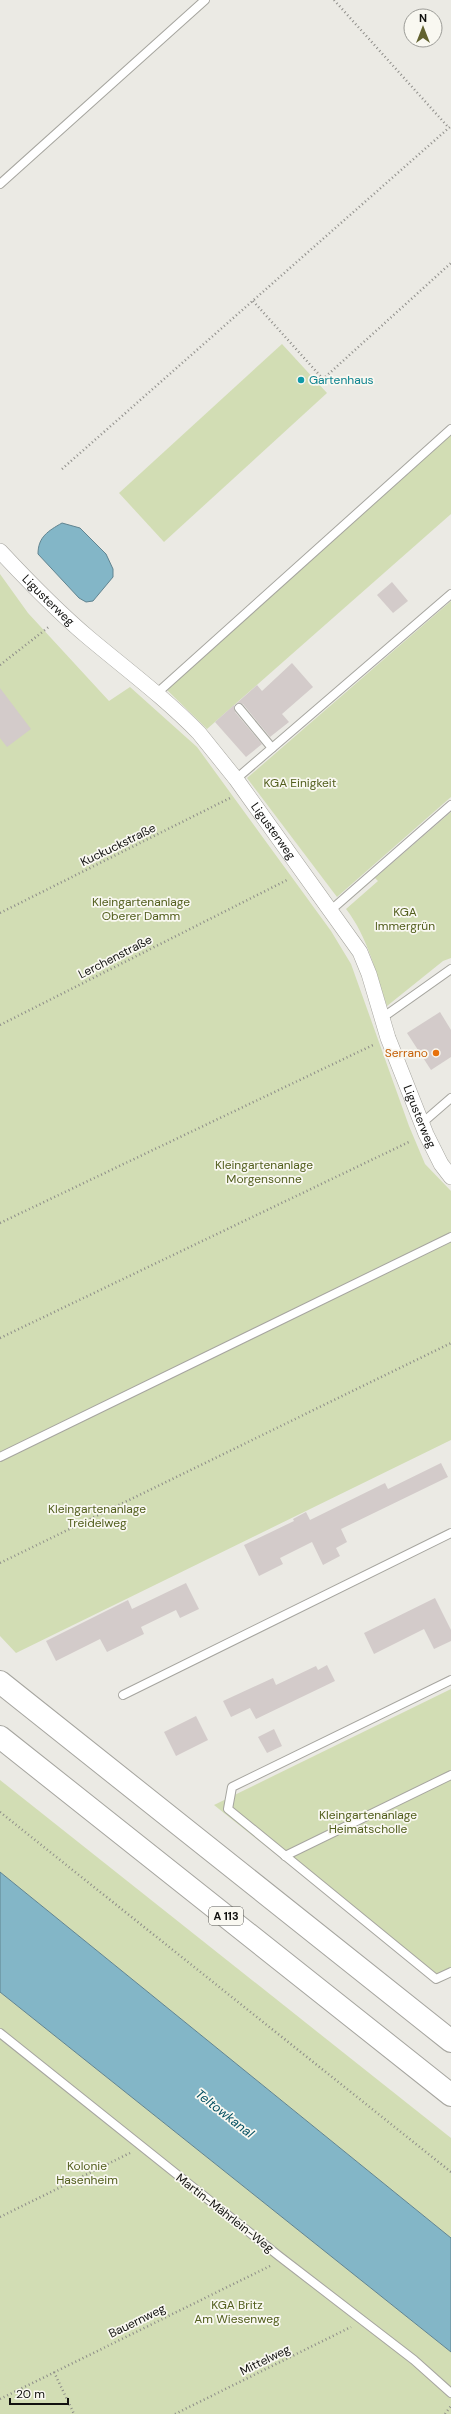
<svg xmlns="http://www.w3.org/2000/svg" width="451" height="2414" font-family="'DM Sans',sans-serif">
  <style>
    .green { fill: #d2ddb4 }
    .water { fill: #83b6c7; stroke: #618490 }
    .building { fill: #d3cbca }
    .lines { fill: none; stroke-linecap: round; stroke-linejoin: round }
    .service-casing { stroke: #a6a59f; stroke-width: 10 }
    .minor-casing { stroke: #a6a59f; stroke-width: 16 }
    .motorway-casing { stroke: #a6a59f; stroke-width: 24 }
    .path { stroke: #8d8c88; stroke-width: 2.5; stroke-dasharray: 1 3; stroke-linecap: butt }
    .service { stroke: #fff; stroke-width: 8 }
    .minor { stroke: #fff; stroke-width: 15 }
    .motorway { stroke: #fff; stroke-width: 22 }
    .culture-dot { fill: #0f9aa8; stroke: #f9f8f1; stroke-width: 1.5 }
    .food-dot { fill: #e8710a; stroke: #f9f8f1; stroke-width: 1.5 }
    .labels { text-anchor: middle; stroke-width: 3.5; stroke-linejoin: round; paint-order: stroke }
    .shield { fill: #f9f8f1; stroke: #575653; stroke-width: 1 }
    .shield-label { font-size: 11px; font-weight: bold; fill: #11110f }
    .culture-label { font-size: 12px; fill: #0d838f; stroke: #f9f8f1; text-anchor: start }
    .street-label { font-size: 12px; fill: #11110f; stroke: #f9f8f1 }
    .park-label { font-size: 12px; fill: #525e1d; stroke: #f9f8f1 }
    .food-label { font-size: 12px; fill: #c56008; stroke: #f9f8f1; text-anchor: end }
    .water-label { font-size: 13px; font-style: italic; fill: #034f61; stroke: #f9f8f1 }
  </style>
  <rect width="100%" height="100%" fill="#ebeae4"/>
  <g class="green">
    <polygon points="282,344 327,393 164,542 119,493"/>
    <polygon points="451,434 451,514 207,729 166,689"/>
    <polygon points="0,574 28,613 109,701 130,687 197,747 331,931 351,964 409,1126 425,1164 451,1191 451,1440 16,1653 0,1636"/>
    <polygon points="451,601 451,797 337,897 247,778"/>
    <path d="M451 812V958L443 961 387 1006C376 974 368 937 346 909L378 881 375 878Z"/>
    <polygon points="451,1689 451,1977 438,1983 214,1805"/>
    <polygon points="0,1780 451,2138 451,2238 0,1872"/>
    <polygon points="0,1992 451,2352 451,2414 0,2414"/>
  </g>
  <g class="water">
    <path d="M62 523 80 528 106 554 113 569V577L93 601 86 602 79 598 38 554C38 537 48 531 62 523Z"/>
    <polygon points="0,1872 451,2238 451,2352 0,1992"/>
  </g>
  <g class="building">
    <polygon points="392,582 408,601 393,613 377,595"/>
    <polygon points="292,663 313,687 282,714 289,722 270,737 243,704 237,703 257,685 262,691"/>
    <polygon points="0,688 31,729 7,747 0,738"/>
    <polygon points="234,705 235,712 262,744 246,757 215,722"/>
    <polygon points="440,1012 451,1030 451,1057 431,1070 407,1033"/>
    <polygon points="441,1463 448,1477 341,1529 347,1542 336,1548 340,1556 323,1565 312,1542 280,1558 283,1564 259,1576 244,1545 294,1521 293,1519 306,1512 310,1520 385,1483 388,1489"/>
    <polygon points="186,1583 199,1609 180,1618 176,1610 141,1627 144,1634 107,1652 100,1639 56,1661 46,1641 128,1600 132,1609"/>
    <polygon points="435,1598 451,1630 451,1641 434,1649 424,1629 374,1654 364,1633"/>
    <polygon points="327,1665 335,1681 256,1719 250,1708 231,1717 223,1701 273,1678 276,1685 316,1666 318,1670"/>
    <polygon points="196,1716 208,1740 176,1756 164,1732"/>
    <polygon points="274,1729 282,1746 267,1753 258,1737"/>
  </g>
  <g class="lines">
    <g class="service-casing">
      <g id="service">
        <polyline points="0,184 205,0"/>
        <polyline points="156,694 451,429"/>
        <polyline points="239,708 272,748"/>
        <polyline points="236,779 451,594"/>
        <polyline points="331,910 451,805"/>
        <polyline points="382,1018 451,969"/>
        <polyline points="421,1124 451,1098"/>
        <polyline points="0,1457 451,1237"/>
        <polyline points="451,1680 232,1787 228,1809 436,1979 451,1972"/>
        <polyline points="123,1695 451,1533"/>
        <polyline points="285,1856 451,1775"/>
        <polyline points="0,2033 279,2256 414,2360 451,2393"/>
      </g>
    </g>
    <g class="minor-casing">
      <g id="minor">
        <path id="s1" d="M0 551C28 581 57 611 89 638 126 669 165 698 199 733L236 779 360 952 369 974 388 1038 426 1134 441 1164 451 1177"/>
      </g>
    </g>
    <g class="motorway-casing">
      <g id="motorway">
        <polyline points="0,1682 451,2041"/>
        <polyline points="0,1737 451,2095"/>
      </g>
    </g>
    <g class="path">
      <polyline points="334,0 449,128"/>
      <polyline points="253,301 323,379 451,263"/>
      <polyline points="62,469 451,126"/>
      <polyline points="0,665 50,626"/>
      <polyline points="0,913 230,798"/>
      <polyline points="0,1025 287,880"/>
      <polyline points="0,1223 373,1045"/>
      <polyline points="0,1338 411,1141"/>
      <polyline points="0,1563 451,1343"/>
      <polyline points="0,1812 451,2172"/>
      <polyline points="0,2217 130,2153"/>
      <polyline points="54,2372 74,2414"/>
      <polyline points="0,2399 270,2266"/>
      <polyline points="175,2414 351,2327"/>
      <polyline points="445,2414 451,2406"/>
    </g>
    <use href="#service" class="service"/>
    <use href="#minor" class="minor"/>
    <use href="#motorway" class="motorway"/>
  </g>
  <circle class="culture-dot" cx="301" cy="380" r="4"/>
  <circle class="food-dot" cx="436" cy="1053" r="4"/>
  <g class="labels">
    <rect class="shield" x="209" y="1907" width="34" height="18" rx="3"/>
    <g class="shield-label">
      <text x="226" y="1920">A 113</text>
    </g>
    <g class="culture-label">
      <text x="309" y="384">Gartenhaus</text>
    </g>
    <g class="street-label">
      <text dy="4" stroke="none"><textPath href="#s1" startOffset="69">Ligusterweg</textPath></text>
      <text dy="4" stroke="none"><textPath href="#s1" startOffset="393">Ligusterweg</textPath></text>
      <text transform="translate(118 845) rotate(-26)" y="4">Kuckuckstraße</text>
      <text transform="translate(115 957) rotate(-27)" y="4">Lerchenstraße</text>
      <text dy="4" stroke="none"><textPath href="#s1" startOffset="717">Ligusterweg</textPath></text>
      <text transform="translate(225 2213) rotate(38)" y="4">Martin-Mährlein-Weg</text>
      <text transform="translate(137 2321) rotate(-26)" y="4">Bauernweg</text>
      <text transform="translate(265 2360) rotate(-26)" y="4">Mittelweg</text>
    </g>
    <g class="park-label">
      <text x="300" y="787">KGA Einigkeit</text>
      <text x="141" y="906">Kleingartenanlage<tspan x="141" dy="14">Oberer Damm</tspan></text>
      <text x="405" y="916">KGA<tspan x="405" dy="14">Immergrün</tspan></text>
      <text x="264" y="1169">Kleingartenanlage<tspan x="264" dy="14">Morgensonne</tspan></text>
      <text x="97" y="1513">Kleingartenanlage<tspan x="97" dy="14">Treidelweg</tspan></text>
      <text x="368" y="1819">Kleingartenanlage<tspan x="368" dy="14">Heimatscholle</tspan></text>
      <text x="87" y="2170">Kolonie<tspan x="87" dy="14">Hasenheim</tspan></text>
      <text x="237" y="2309">KGA Britz<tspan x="237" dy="14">Am Wiesenweg</tspan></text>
    </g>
    <g class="food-label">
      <text x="428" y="1057">Serrano</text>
    </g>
    <g class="water-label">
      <text transform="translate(225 2113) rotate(38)" y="5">Teltowkanal</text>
    </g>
  </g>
  <g transform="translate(423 28)"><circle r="19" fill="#f9f8f1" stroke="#9c9c97"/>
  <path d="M0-3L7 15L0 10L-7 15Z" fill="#62622f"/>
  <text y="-6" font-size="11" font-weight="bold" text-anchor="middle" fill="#11110f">N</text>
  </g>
  <path d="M10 2398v6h58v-6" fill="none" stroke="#11110f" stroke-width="2"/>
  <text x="16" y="2398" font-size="12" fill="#11110f" stroke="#f9f8f1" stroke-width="3" paint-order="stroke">20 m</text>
</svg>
